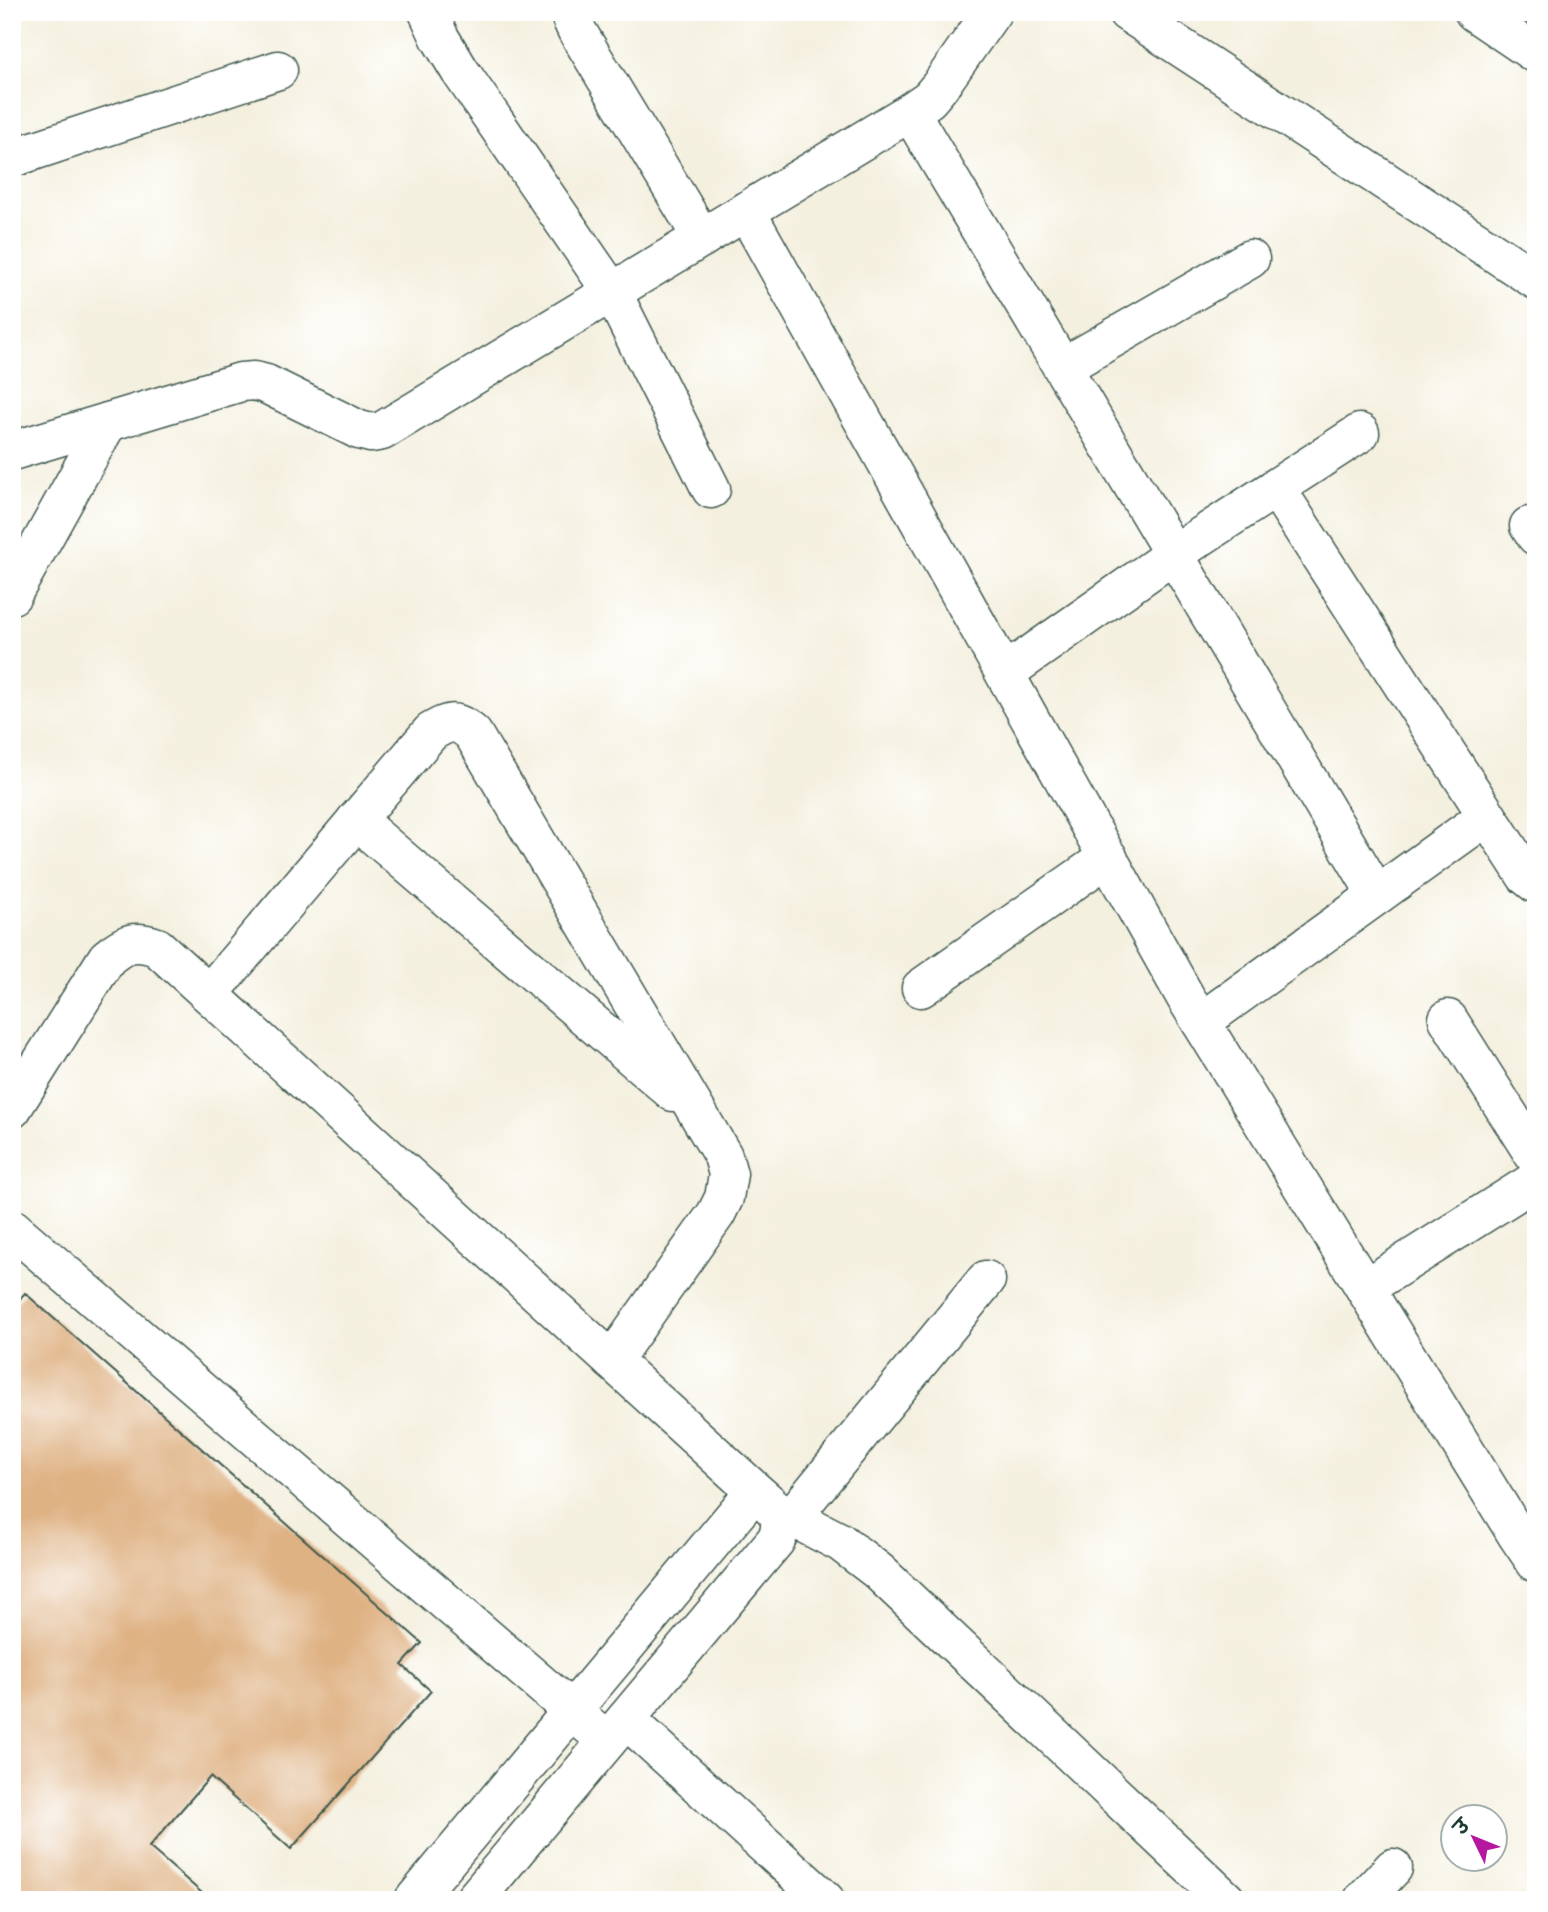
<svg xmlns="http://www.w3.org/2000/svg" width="1548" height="1912" font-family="'Shantell Sans','Playpen Sans Deva',sans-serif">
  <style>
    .building { fill: #dfb284 }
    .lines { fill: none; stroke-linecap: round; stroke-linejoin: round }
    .minor-casing { stroke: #3f584e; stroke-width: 41 }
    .minor { stroke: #fff; stroke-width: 38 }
  </style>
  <rect width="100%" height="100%" fill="#fff"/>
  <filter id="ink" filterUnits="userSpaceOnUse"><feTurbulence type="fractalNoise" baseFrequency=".0143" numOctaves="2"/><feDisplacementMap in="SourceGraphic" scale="14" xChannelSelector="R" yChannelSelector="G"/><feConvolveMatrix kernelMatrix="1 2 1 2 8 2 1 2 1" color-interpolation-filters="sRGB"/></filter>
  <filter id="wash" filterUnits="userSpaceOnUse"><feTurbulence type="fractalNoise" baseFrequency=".00686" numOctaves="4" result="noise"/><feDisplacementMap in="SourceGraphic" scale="28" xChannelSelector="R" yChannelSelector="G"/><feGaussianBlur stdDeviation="1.57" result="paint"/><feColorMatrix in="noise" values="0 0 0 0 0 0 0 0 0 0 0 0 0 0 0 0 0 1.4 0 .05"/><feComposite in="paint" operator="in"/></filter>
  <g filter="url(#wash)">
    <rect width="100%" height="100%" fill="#f4f0df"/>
    <g id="blocks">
      <polygon class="building" points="25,1293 422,1643 402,1665 431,1691 291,1849 210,1777 149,1847 210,1900 12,1900 12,1308"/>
    </g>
  </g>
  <g filter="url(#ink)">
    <use href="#blocks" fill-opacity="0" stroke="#3f584e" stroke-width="2"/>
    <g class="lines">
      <g class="minor-casing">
        <g id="minor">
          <polyline points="428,12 440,38 460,71 612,292 711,489"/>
          <polyline points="571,12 571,18 576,29 702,238"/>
          <polyline points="1127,12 1536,280"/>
          <polyline points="1474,12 1536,54"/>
          <polyline points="910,112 1377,895"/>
          <polyline points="12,158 278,70"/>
          <polyline points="746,211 1186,998 1517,1535 1536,1563"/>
          <polyline points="1063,367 1250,259"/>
          <polyline points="12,451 241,382 254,381 266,384 359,430 371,433 382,431 910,112 929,99 940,86 992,12"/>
          <polyline points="1276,488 1526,876 1536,884"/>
          <polyline points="1529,526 1536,536"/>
          <polyline points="12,595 108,422"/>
          <polyline points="1005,673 1174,554 1360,433"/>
          <polyline points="356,820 673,1092"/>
          <polyline points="921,988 1108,857"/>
          <path d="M209 994 431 732C450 721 456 719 473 734L723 1156 728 1174 724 1198 716 1214 612 1361"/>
          <polyline points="1448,1019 1536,1158"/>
          <polyline points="1201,1022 1487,816"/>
          <path d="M12 1109 107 958C125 943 134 939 157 947L755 1491C772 1506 788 1515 776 1540L474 1900"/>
          <polyline points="12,1228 607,1741"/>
          <polyline points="1365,1288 1536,1180"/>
          <polyline points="772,1507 840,1542 878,1571 1226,1900"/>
          <polyline points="792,1517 986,1280"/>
          <polyline points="626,1719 825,1900"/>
          <polyline points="414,1900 755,1491"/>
          <polyline points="1363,1900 1393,1868"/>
        </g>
      </g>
      <use href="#minor" class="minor"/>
    </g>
  </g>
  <rect width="1548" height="1912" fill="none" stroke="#fff" stroke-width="42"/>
  <g transform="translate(1474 1838) rotate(313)"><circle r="33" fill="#ffffff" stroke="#a5b1ae" stroke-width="2"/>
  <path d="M0-5L12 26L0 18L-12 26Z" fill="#b5179e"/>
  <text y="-10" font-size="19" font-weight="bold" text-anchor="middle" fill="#1f3d34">उ</text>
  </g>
</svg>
